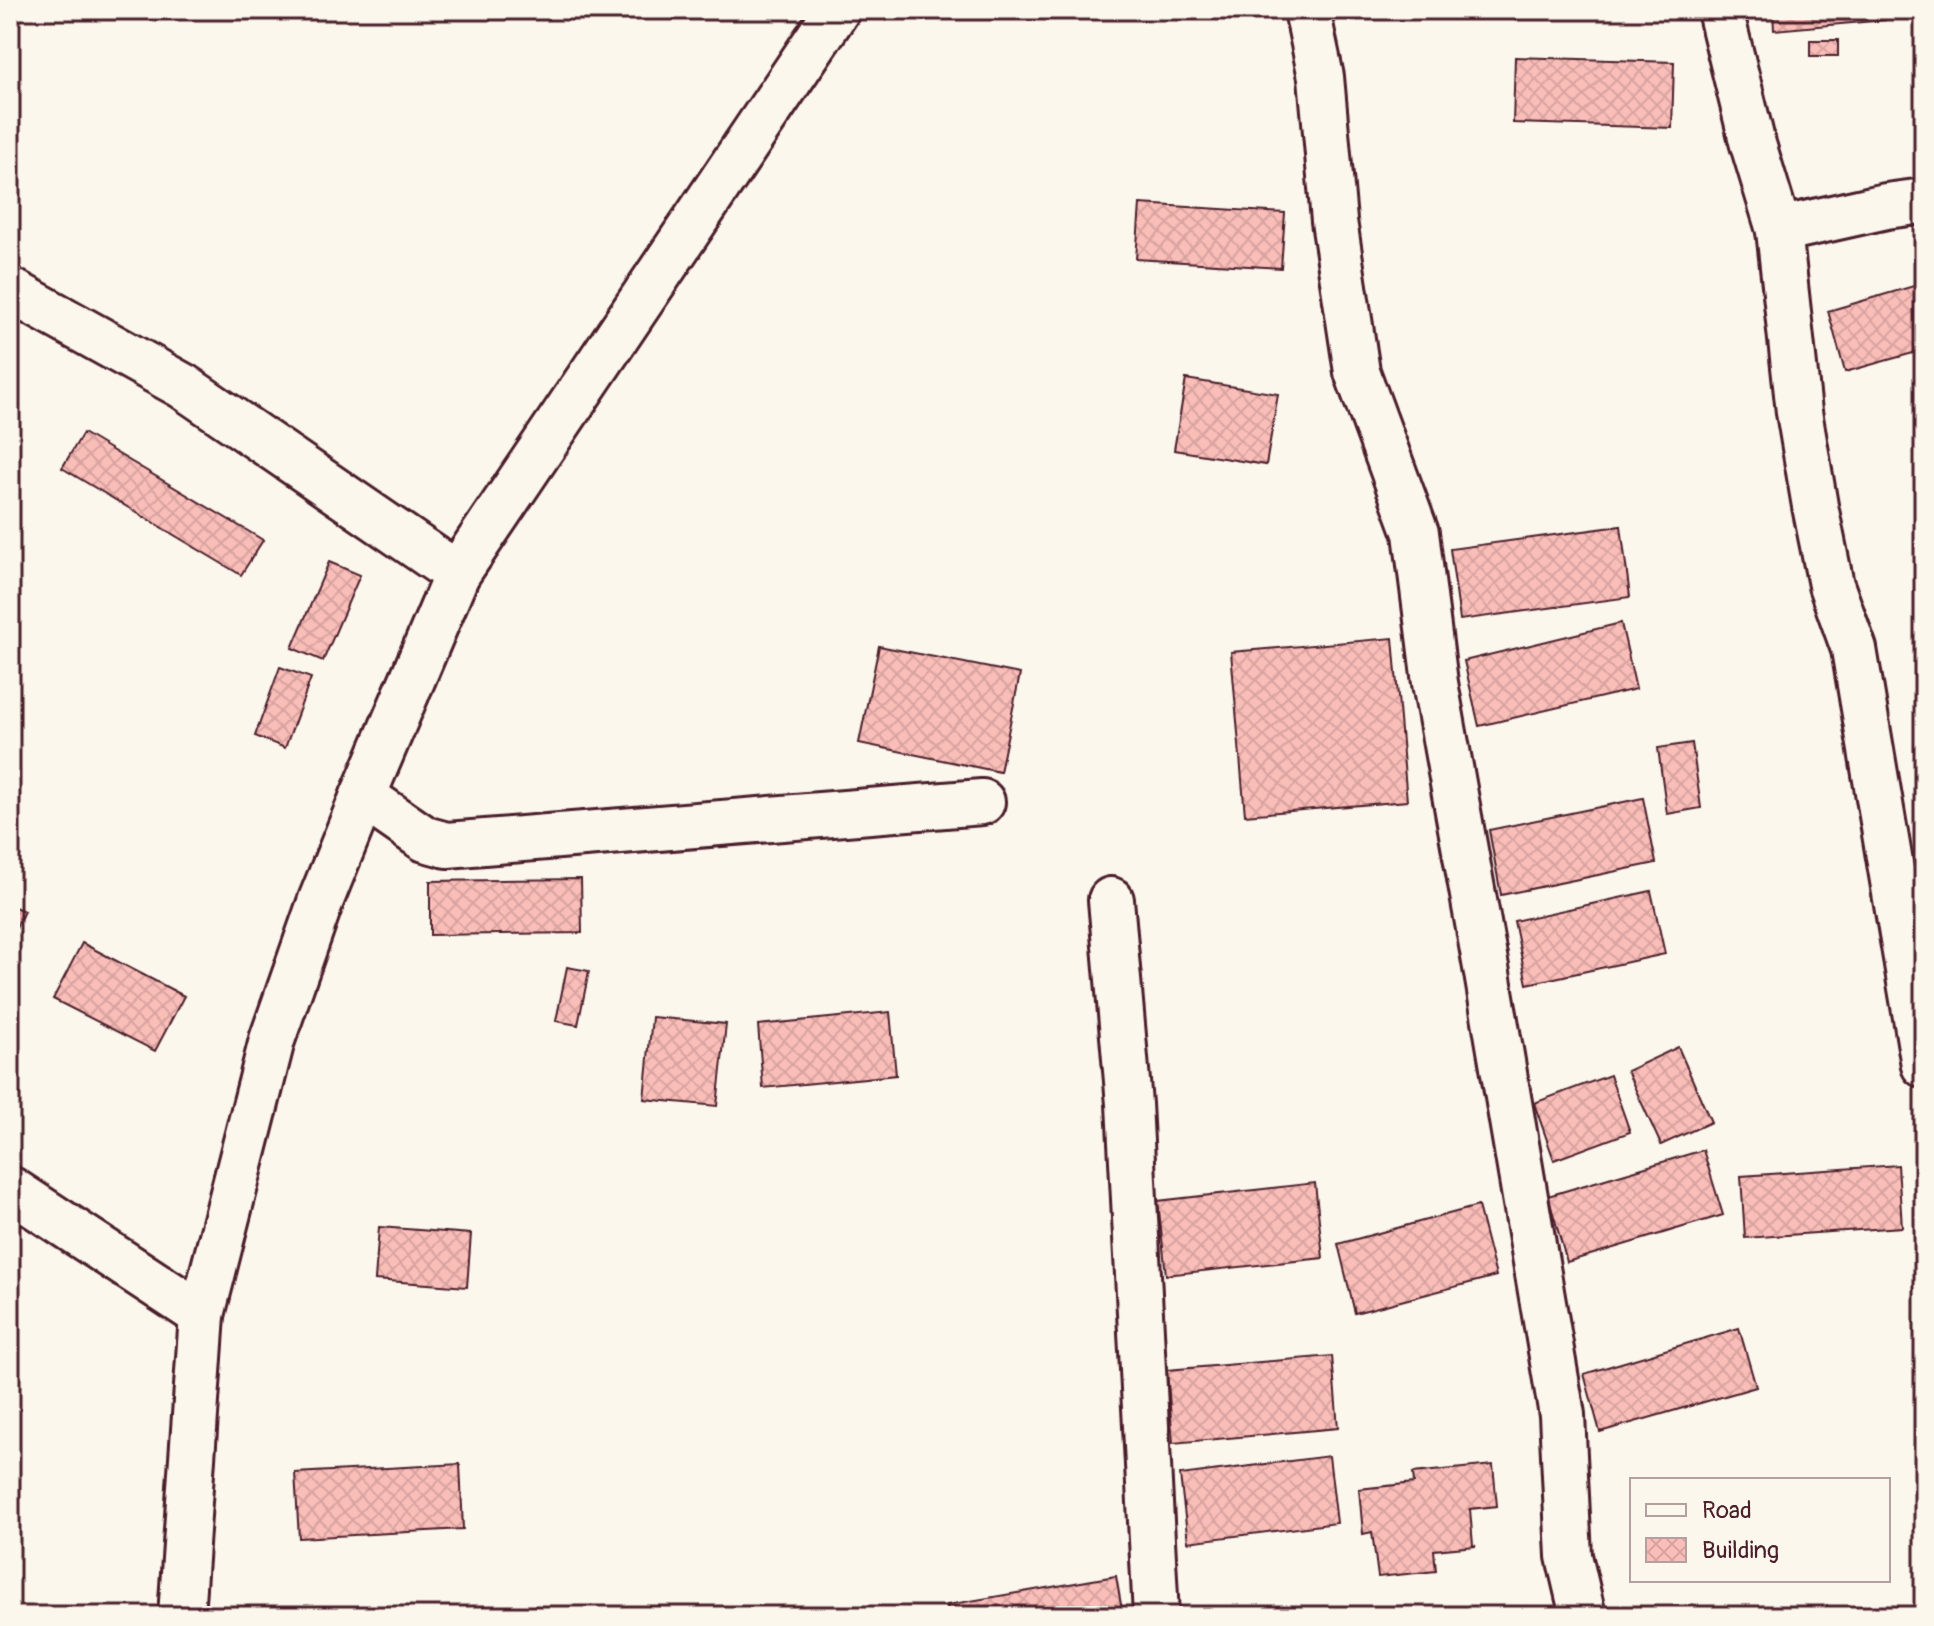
<svg xmlns="http://www.w3.org/2000/svg" width="1934" height="1626" font-family="Pangolin,sans-serif">
  <style>
    .building { fill: url(#building-cross-hatch); stroke: #4a1f2b; stroke-width: 2 }
    .lines { fill: none; stroke-linecap: round; stroke-linejoin: round }
    .minor-casing { stroke: #4a1f2b; stroke-width: 50 }
    .minor { stroke: #fbf7ec; stroke-width: 44 }
  </style>
  <defs>
    <pattern id="building-cross-hatch" width="8" height="8" patternUnits="userSpaceOnUse" patternTransform="scale(2)"><rect width="8" height="8" fill="#fabeb9"/><path d="M0 0l8 8M0 8l8-8" fill="none" stroke="#d8a39f"/></pattern>
  </defs>
  <rect width="100%" height="100%" fill="#fbf7ec"/>
  <filter id="ink" filterUnits="userSpaceOnUse"><feTurbulence type="fractalNoise" baseFrequency=".0125" numOctaves="2"/><feDisplacementMap in="SourceGraphic" scale="16" xChannelSelector="R" yChannelSelector="G"/><feConvolveMatrix kernelMatrix="1 2 1 2 8 2 1 2 1" color-interpolation-filters="sRGB"/></filter>
  <g filter="url(#ink)">
    <g class="building">
      <polygon points="1773,10 1885,10 1885,20 1774,30"/>
      <rect x="1810" y="40" width="28" height="16"/>
      <polygon points="1515,57 1674,62 1672,128 1513,123"/>
      <polygon points="1140,204 1285,213 1281,268 1136,259"/>
      <polygon points="1924,283 1924,350 1845,372 1828,311"/>
      <polygon points="1186,379 1278,394 1266,465 1174,450"/>
      <polygon points="83,433 263,540 241,575 62,468"/>
      <polygon points="1621,526 1630,597 1460,620 1450,549"/>
      <polygon points="329,562 360,575 323,661 292,648"/>
      <polygon points="1621,623 1636,689 1479,726 1464,661"/>
      <polygon points="1393,638 1407,801 1245,815 1231,652"/>
      <polygon points="879,646 1020,674 1000,772 859,743"/>
      <polygon points="280,667 311,678 285,748 255,736"/>
      <polygon points="1692,743 1701,808 1667,814 1658,748"/>
      <polygon points="1643,798 1656,863 1501,895 1489,830"/>
      <polygon points="581,879 582,933 430,935 430,881"/>
      <polygon points="1651,891 1665,954 1527,984 1514,921"/>
      <polygon points="10,905 24,911 10,941"/>
      <polygon points="82,943 184,996 155,1051 53,999"/>
      <polygon points="567,967 589,971 578,1025 556,1021"/>
      <polygon points="890,1012 896,1075 763,1088 758,1025"/>
      <polygon points="652,1017 726,1024 717,1106 644,1099"/>
      <polygon points="1678,1047 1711,1122 1661,1145 1627,1071"/>
      <polygon points="1610,1075 1630,1132 1554,1160 1534,1103"/>
      <polygon points="1703,1150 1723,1215 1567,1262 1548,1196"/>
      <polygon points="1898,1165 1902,1227 1745,1238 1741,1176"/>
      <polygon points="1315,1183 1323,1258 1166,1275 1158,1201"/>
      <polygon points="1478,1206 1496,1276 1355,1313 1338,1244"/>
      <polygon points="379,1227 471,1234 467,1287 375,1280"/>
      <polygon points="1739,1328 1756,1387 1600,1432 1584,1374"/>
      <polygon points="1332,1356 1338,1428 1173,1443 1167,1370"/>
      <polygon points="1329,1456 1337,1523 1188,1542 1180,1475"/>
      <polygon points="460,1464 463,1529 299,1538 295,1473"/>
      <polygon points="1493,1465 1497,1506 1470,1509 1473,1545 1476,1546 1434,1550 1436,1571 1378,1577 1372,1532 1363,1534 1359,1489 1414,1483 1413,1473"/>
      <polygon points="1116,1576 1123,1616 949,1616 947,1605"/>
    </g>
    <g class="lines">
      <g class="minor-casing">
        <g id="minor">
          <polyline points="1307,10 1321,77 1334,221 1357,372 1416,533 1435,683 1487,973 1562,1415 1569,1556 1583,1616"/>
          <polyline points="1720,10 1752,141 1779,230 1886,206 1924,201"/>
          <polyline points="1779,230 1799,412 1815,506 1831,585 1854,649 1924,1065"/>
          <polyline points="10,290 183,386 457,574"/>
          <polyline points="363,796 425,839 447,845 982,802"/>
          <polyline points="1111,900 1129,1104 1156,1616"/>
          <polyline points="10,1189 202,1315"/>
          <polyline points="181,1616 202,1315 272,1040 321,900 363,796 457,574 837,10"/>
        </g>
      </g>
      <use href="#minor" class="minor"/>
    </g>
  </g>
  <rect width="1934" height="1626" fill="none" stroke="#fbf7ec" stroke-width="40"/>
  <rect x="20" y="20" width="1894" height="1586" fill="none" stroke="#4a1f2b" stroke-width="3" filter="url(#ink)"/>
  <rect x="1630" y="1478" width="260" height="104" fill="#fbf7ec" stroke="#b4a19f" stroke-width="2"/>
  <rect x="1646" y="1504" width="40" height="12" fill="#fbf7ec" stroke="#b4a19f" stroke-width="2"/>
  <text x="1702" y="1518" font-size="24" fill="#4a1f2b">Road</text>
  <rect x="1646" y="1538" width="40" height="24" fill="url(#building-cross-hatch)" stroke="#b4a19f" stroke-width="2"/>
  <text x="1702" y="1558" font-size="24" fill="#4a1f2b">Building</text>
</svg>
